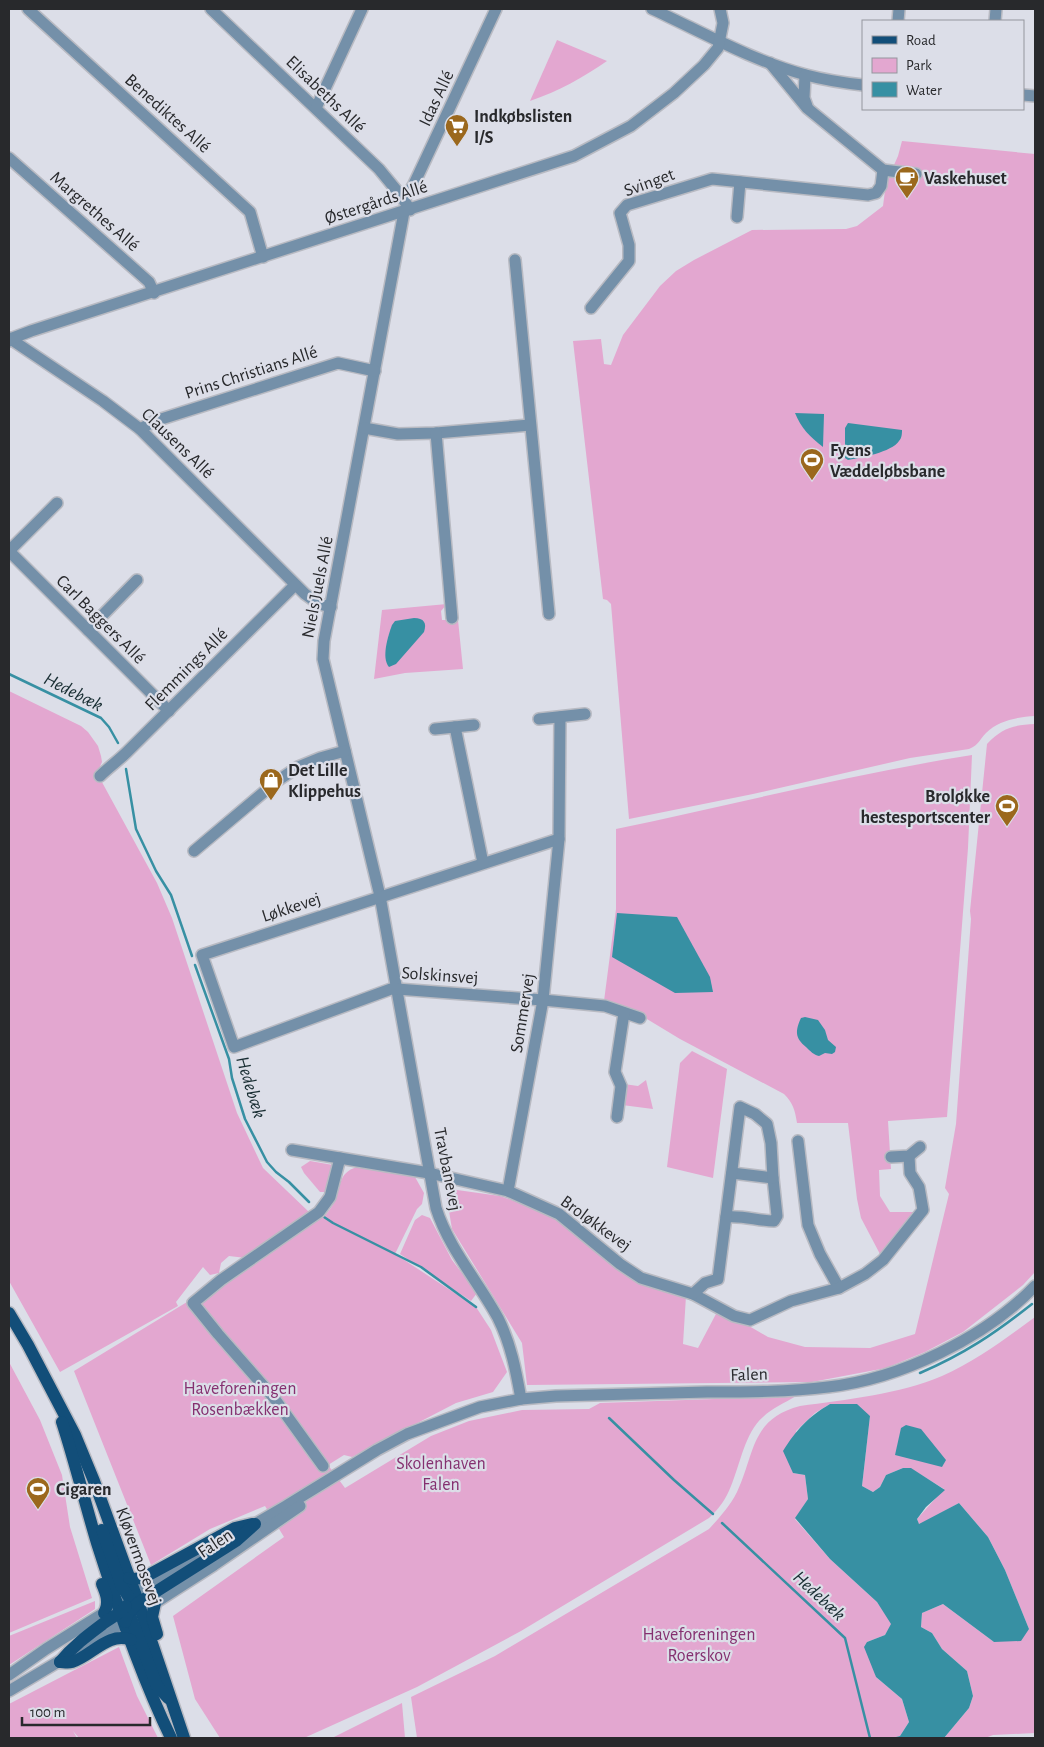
<svg xmlns="http://www.w3.org/2000/svg" width="1044" height="1747" font-family="'Alegreya Sans',sans-serif">
  <style>
    .green { fill: #e3a7d0 }
    .water { fill: #3790a3 }
    .lines { fill: none; stroke-linecap: round; stroke-linejoin: round }
    .stream { stroke: #3790a3; stroke-width: 2.5 }
    .minor-casing { stroke: #b8bac2; stroke-width: 14 }
    .major-casing { stroke: #b8bac2; stroke-width: 15 }
    .minor { stroke: #7490a9; stroke-width: 11 }
    .major { stroke: #124e79; stroke-width: 12 }
    .labels { text-anchor: middle; stroke-width: 4.5; stroke-linejoin: round; paint-order: stroke }
    .street-label { font-size: 18px; fill: #28292c; stroke: #dcdee8 }
    .poi-label { font-size: 18px; font-weight: bold; fill: #28292c; stroke: #dcdee8; text-anchor: start }
    .park-label { font-size: 18px; fill: #853070; stroke: #dcdee8 }
    .water-label { font-size: 19px; font-style: italic; fill: #182d32; stroke: #dcdee8 }
  </style>
  <rect width="100%" height="100%" fill="#dcdee8"/>
  <g class="green">
    <path d="M557 40 607 61C582 78 559 91 530 101Z"/>
    <path d="M902 141 1035 154V716C1018 717 999 720 986 733 979 740 980 744 969 749L910 758 753 794 629 819 611 604 607 600 603 599 573 341 601 339 604 364 611 365 623 335 660 286 676 271 694 260 752 230 846 229 857 226 883 206 886 183 898 156Z"/>
    <polygon points="447,604 441,611 442,620 458,620 463,669 405,673 374,679 382,610"/>
    <polygon points="9,691 81,726 88,732 98,746 101,756 102,762 97,773 157,883 172,918 237,1113 263,1168 309,1212 246,1258 229,1256 221,1263 219,1273 210,1275 203,1267 176,1302 178,1306 60,1372 9,1281"/>
    <path d="M1035 724V1272L1023 1285 963 1332 925 1352 886 1368 812 1382 527 1385 522 1343 452 1229 446 1193 450 1189 500 1196 542 1211 574 1231 618 1269 686 1296 683 1344 698 1348 717 1312 735 1322 749 1326 768 1337 805 1347 870 1348 915 1334 949 1194 945 1188 956 1124 971 919 970 911 987 744C1002 728 1013 725 1035 724Z"/>
    <path d="M972 755 968 848 947 1117 888 1121 891 1169 879 1170 880 1196 890 1212H918L881 1256 861 1218 857 1199 848 1123H797C795 1110 793 1103 784 1094L680 1039 637 1013 604 1001 616 909V829C735 804 853 774 972 755Z"/>
    <polygon points="692,1051 727,1069 713,1178 667,1167 680,1063"/>
    <polygon points="646,1080 653,1109 622,1105 624,1084 638,1086"/>
    <polygon points="310,1161 333,1165 326,1192 320,1192 304,1173 301,1167"/>
    <path d="M357 1167 415 1177 424 1193 422 1204 417 1209 395 1254 476 1307 491 1330 507 1372 493 1392 456 1403 352 1457 344 1455 328 1465 345 1488 431 1436 469 1421 522 1410 589 1409 600 1403 796 1396C785 1403 772 1408 763 1417 745 1432 740 1465 731 1486 726 1499 719 1509 709 1518L521 1631 417 1687 304 1738H220L195 1699 173 1616 284 1537 265 1506 210 1529 151 1565 74 1371 187 1302 313 1211 324 1217C327 1213 331 1208 334 1203 342 1187 337 1173 357 1167Z"/>
    <polygon points="422,1215 430,1218 452,1260 477,1293 471,1301 400,1254 415,1220"/>
    <path d="M1035 1317V1733L993 1735 985 1738H944L969 1708 973 1696 967 1671 942 1649 932 1633 921 1627 922 1613 943 1604 994 1642 1029 1629 1005 1570 988 1537 959 1503 919 1525 917 1519 944 1489 910 1468H903L886 1475 880 1487 873 1492 862 1486 870 1416 830 1404 815 1413 796 1431 793 1473 805 1475 808 1499 795 1519 830 1559 877 1602 892 1624 885 1635 867 1642 876 1677 902 1699 909 1722 900 1736 892 1738H417L411 1697 495 1656 709 1529C720 1517 730 1506 737 1492 755 1454 750 1419 800 1406 845 1400 900 1394 942 1376 976 1361 1005 1339 1035 1317Z"/>
    <polygon points="9,1362 40,1420 62,1475 70,1527 92,1598 9,1633"/>
    <polygon points="95,1601 95,1609 9,1665 9,1636"/>
    <polygon points="119,1647 137,1696 158,1738 79,1738 73,1731 77,1738 9,1738 9,1716 10,1716 9,1715 9,1704"/>
    <polygon points="402,1703 405,1738 332,1738"/>
  </g>
  <g class="water">
    <path d="M795 413 824 414 823 447C810 437 801 428 795 413Z"/>
    <path d="M848 423 902 430C902 433 902 438 899 441 892 452 860 458 848 460L845 458V428Z"/>
    <path d="M414 618C424 618 427 623 424 632L396 664 389 667C381 658 388 636 392 625L395 621Z"/>
    <polygon points="617,913 677,917 710,977 713,992 675,993 612,957"/>
    <path d="M805 1017 818 1020 825 1030 828 1040 836 1047 835 1052 832 1054 825 1053 819 1056C814 1055 810 1051 806 1047 795 1038 795 1031 801 1018Z"/>
    <path d="M830 1404H857L870 1416 862 1486 873 1492 880 1487 886 1475 903 1468H911L945 1490 926 1507 917 1519 919 1524 959 1503 988 1537 1005 1570 1029 1629 1021 1641 994 1642 943 1604 922 1613 921 1627 932 1633 942 1649 967 1671 973 1696 969 1708 944 1738H892L900 1736 909 1722 902 1699 876 1677 864 1647 867 1642 885 1635 891 1624 877 1602 830 1559 795 1518 808 1499 805 1475 793 1473 783 1451C797 1429 808 1417 830 1404Z"/>
    <polygon points="906,1425 921,1429 946,1460 942,1467 895,1455 901,1428"/>
  </g>
  <g class="lines">
    <g class="stream">
      <polyline points="9,674 101,718 109,727 118,743"/>
      <polyline points="126,769 136,829 156,871 171,895 192,956"/>
      <polyline points="195,965 229,1059 232,1078 245,1119 267,1162 276,1172 289,1182 309,1202"/>
      <polyline points="324,1217 333,1223 421,1267 476,1307"/>
      <path d="M920 1373C964 1354 994 1334 1032 1304"/>
      <polyline points="609,1418 674,1480 713,1514"/>
      <polyline points="722,1523 845,1638 870,1738"/>
    </g>
    <g class="minor-casing">
      <g id="minor">
        <polyline points="28,9 250,212 263,257"/>
        <polyline points="211,9 379,169 402,197 410,210"/>
        <path d="M652 9C702 32 753 61 806 75 825 80 844 83 863 85"/>
        <polyline points="898,21 899,9"/>
        <polyline points="995,21 996,9"/>
        <polyline points="770,63 807,108 883,170 916,174"/>
        <polyline points="805,75 804,98 807,106"/>
        <polyline points="1023,95 1035,96"/>
        <polyline points="316,108 362,9"/>
        <polyline points="9,158 149,282 154,293"/>
        <polyline points="402,197 408,194 414,184 496,9"/>
        <path d="M404 212 324 641 323 659 380 896 436 1208C449 1249 478 1281 498 1318 511 1344 516 1371 521 1399"/>
        <polyline points="737,217 740,182"/>
        <polyline points="515,260 549,614"/>
        <polyline points="591,308 629,261 629,245 620,213 627,205 712,179 868,195 876,193 881,186 883,170"/>
        <polyline points="9,338 103,401 140,429 305,594 319,604 331,607"/>
        <polyline points="9,341 10,339 31,331 574,156 631,126 674,93 704,65 718,48 723,23 720,9"/>
        <polyline points="364,428 398,434 436,433 530,425"/>
        <polyline points="140,429 155,421 338,363 375,371"/>
        <polyline points="436,433 452,618"/>
        <polyline points="9,551 169,711"/>
        <polyline points="9,551 57,503"/>
        <polyline points="88,630 137,580"/>
        <polyline points="560,717 559,839 202,955 234,1047 391,989 397,989 543,1000 605,1006 640,1018"/>
        <polyline points="539,719 585,714"/>
        <polyline points="455,727 483,863"/>
        <polyline points="435,729 474,725"/>
        <path d="M100 776C109 767 118 761 127 752L295 585"/>
        <polyline points="194,851 277,781 298,767 320,758 345,751"/>
        <polyline points="617,1117 621,1086 615,1072 624,1013"/>
        <polyline points="798,1141 808,1225 820,1254 839,1288"/>
        <polyline points="292,1150 429,1173 508,1191 559,1214 620,1264 641,1278 693,1294 734,1316 750,1320 791,1301 839,1288 865,1274 883,1260 923,1210 919,1187 910,1173 909,1156"/>
        <polyline points="891,1157 909,1156 920,1147"/>
        <polyline points="508,1191 543,1000 559,839"/>
        <path d="M726 1217C743 1215 758 1221 774 1221L777 1216 773 1178 732 1173"/>
        <polyline points="693,1294 705,1283 718,1279 740,1107 755,1114 767,1124 771,1143 773,1178"/>
        <polyline points="323,1466 274,1398 218,1334 193,1303 221,1280 319,1212 330,1197 340,1158"/>
        <path d="M127 1598 286 1506 377 1450 407 1434 480 1407 521 1399 556 1396C606 1395 657 1393 707 1392 747 1392 788 1392 828 1387 900 1379 985 1338 1035 1286"/>
        <polyline points="147,1608 214,1565 300,1506"/>
        <polyline points="9,1675 46,1649 112,1608"/>
        <polyline points="9,1691 132,1618"/>
      </g>
    </g>
    <g class="major-casing">
      <g id="major">
        <polyline points="9,1313 28,1345 75,1435 94,1481 135,1593 184,1738"/>
        <path d="M62 1422C75 1462 85 1503 97 1543 118 1609 141 1676 171 1738"/>
        <polyline points="102,1530 122,1587 134,1605"/>
        <polyline points="129,1578 133,1579 143,1578 235,1528 252,1524"/>
        <path d="M102 1584C106 1593 110 1603 104 1613"/>
        <polyline points="155,1603 152,1617 157,1634"/>
        <polyline points="130,1615 157,1686 168,1698"/>
        <polyline points="125,1622 128,1613 138,1603 236,1541 255,1524"/>
        <path d="M60 1662C73 1646 88 1635 104 1623 112 1617 120 1614 126 1606"/>
        <path d="M60 1662C63 1662 68 1663 72 1662 92 1656 108 1631 131 1640"/>
      </g>
    </g>
    <use href="#minor" class="minor"/>
    <use href="#major" class="major"/>
  </g>
  <defs>
    <g id="supermarket-pin" transform="scale(1.25)"><path d="M0 17L-7.5 6A9.5 9.5 0 1 1 7.5 6Z" fill="#9b681d" stroke="#dcdee8"/><path d="M-6-5.5h2.5l.6 2H6L4.5 2H-2.5L-4.4-4H-6ZM-1.5 3.2a1.3 1.3 0 1 0 .1 0ZM3 3.2a1.3 1.3 0 1 0 .1 0Z" fill="#fff"/></g>
    <g id="cafe-pin" transform="scale(1.25)"><path d="M0 17L-7.5 6A9.5 9.5 0 1 1 7.5 6Z" fill="#9b681d" stroke="#dcdee8"/><path d="M-5.5-4.5H6V0H3Q3 3.5 0 3.5H-2.5Q-5.5 3.5-5.5 0ZM3-3.2v2h1.7v-2ZM-6 4.5H4V6H-6Z" fill="#fff"/></g>
    <g id="stadium-pin" transform="scale(1.25)"><path d="M0 17L-7.5 6A9.5 9.5 0 1 1 7.5 6Z" fill="#9b681d" stroke="#dcdee8"/><path d="M0-5a6.5 5 0 1 0 0 10a6.5 5 0 1 0 0-10ZM-3.5-1.8h7v3.6h-7Z" fill="#fff"/></g>
    <g id="shop-pin" transform="scale(1.25)"><path d="M0 17L-7.5 6A9.5 9.5 0 1 1 7.5 6Z" fill="#9b681d" stroke="#dcdee8"/><path d="M-5-2.5h2.3a2.7 3.5 0 0 1 5.4 0H5L5.5 6h-11ZM-1.5-2.5h3a1.5 2.3 0 0 0-3 0Z" fill="#fff"/></g>
  </defs>
  <g fill-rule="evenodd">
    <use href="#supermarket-pin" x="457" y="126"/>
    <use href="#cafe-pin" x="907" y="178"/>
    <use href="#stadium-pin" x="812" y="460"/>
    <use href="#shop-pin" x="271" y="780"/>
    <use href="#stadium-pin" x="1007" y="806"/>
    <use href="#stadium-pin" x="38" y="1489"/>
  </g>
  <g class="labels">
    <g class="street-label">
      <text transform="translate(326 94) rotate(44)" y="6">Elisabeths Allé</text>
      <text transform="translate(436 98) rotate(-65)" y="6">Idas Allé</text>
      <text transform="translate(168 113) rotate(42)" y="6">Benediktes Allé</text>
      <text transform="translate(649 182) rotate(-20)" y="6">Svinget</text>
      <text transform="translate(376 202) rotate(-18)" y="6">Østergårds Allé</text>
      <text transform="translate(95 211) rotate(41)" y="6">Margrethes Allé</text>
      <text transform="translate(251 372) rotate(-18)" y="6">Prins Christians Allé</text>
      <text transform="translate(178 443) rotate(44)" y="6">Clausens Allé</text>
      <text transform="translate(317 587) rotate(-79)" y="6">Niels Juels Allé</text>
      <text transform="translate(101 619) rotate(45)" y="6">Carl Baggers Allé</text>
      <text transform="translate(186 669) rotate(-45)" y="6">Flemmings Allé</text>
      <text transform="translate(291 907) rotate(-18)" y="6">Løkkevej</text>
      <text transform="translate(440 975) rotate(4)" y="6">Solskinsvej</text>
      <text transform="translate(522 1013) rotate(-81)" y="6">Sommervej</text>
      <text transform="translate(448 1169) rotate(79)" y="6">Travbanevej</text>
      <text transform="translate(596 1223) rotate(36)" y="6">Broløkkevej</text>
      <text transform="translate(749 1374) rotate(-2)" y="6">Falen</text>
      <text transform="translate(215 1543) rotate(-34)" y="6">Falen</text>
      <text transform="translate(139 1556) rotate(70)" y="6">Kløvermosevej</text>
    </g>
    <g class="poi-label">
      <text x="474" y="122">Indkøbslisten<tspan x="474" dy="21">I/S</tspan></text>
      <text x="924" y="184">Vaskehuset</text>
      <text x="830" y="456">Fyens<tspan x="830" dy="21">Væddeløbsbane</tspan></text>
      <text x="288" y="776">Det Lille<tspan x="288" dy="21">Klippehus</tspan></text>
      <text x="990" y="802" text-anchor="end">Broløkke<tspan x="990" dy="21">hestesportscenter</tspan></text>
      <text x="56" y="1495">Cigaren</text>
    </g>
    <g class="park-label">
      <text x="240" y="1394">Haveforeningen<tspan x="240" dy="21">Rosenbækken</tspan></text>
      <text x="441" y="1469">Skolenhaven<tspan x="441" dy="21">Falen</tspan></text>
      <text x="699" y="1640">Haveforeningen<tspan x="699" dy="21">Roerskov</tspan></text>
    </g>
    <g class="water-label">
      <text transform="translate(74 691) rotate(27)" y="7">Hedebæk</text>
      <text transform="translate(252 1087) rotate(73)" y="7">Hedebæk</text>
      <text transform="translate(820 1595) rotate(43)" y="7">Hedebæk</text>
    </g>
  </g>
  <rect width="1044" height="1747" fill="none" stroke="#28292c" stroke-width="20"/>
  <rect x="862" y="20" width="162" height="90" fill="#dcdee8" stroke="#94969d"/>
  <rect x="872" y="36" width="25" height="8" fill="#124e79" stroke="#94969d"/>
  <text x="906" y="45" font-size="15" fill="#28292c">Road</text>
  <rect x="872" y="58" width="25" height="15" fill="#e3a7d0" stroke="#94969d"/>
  <text x="906" y="70" font-size="15" fill="#28292c">Park</text>
  <rect x="872" y="82" width="25" height="15" fill="#3790a3" stroke="#94969d"/>
  <text x="906" y="95" font-size="15" fill="#28292c">Water</text>
  <path d="M22 1717v8h128v-8" fill="none" stroke="#28292c" stroke-width="2.5"/>
  <text x="30" y="1717" font-size="15" fill="#28292c" stroke="#dcdee8" stroke-width="4" paint-order="stroke">100 m</text>
</svg>
